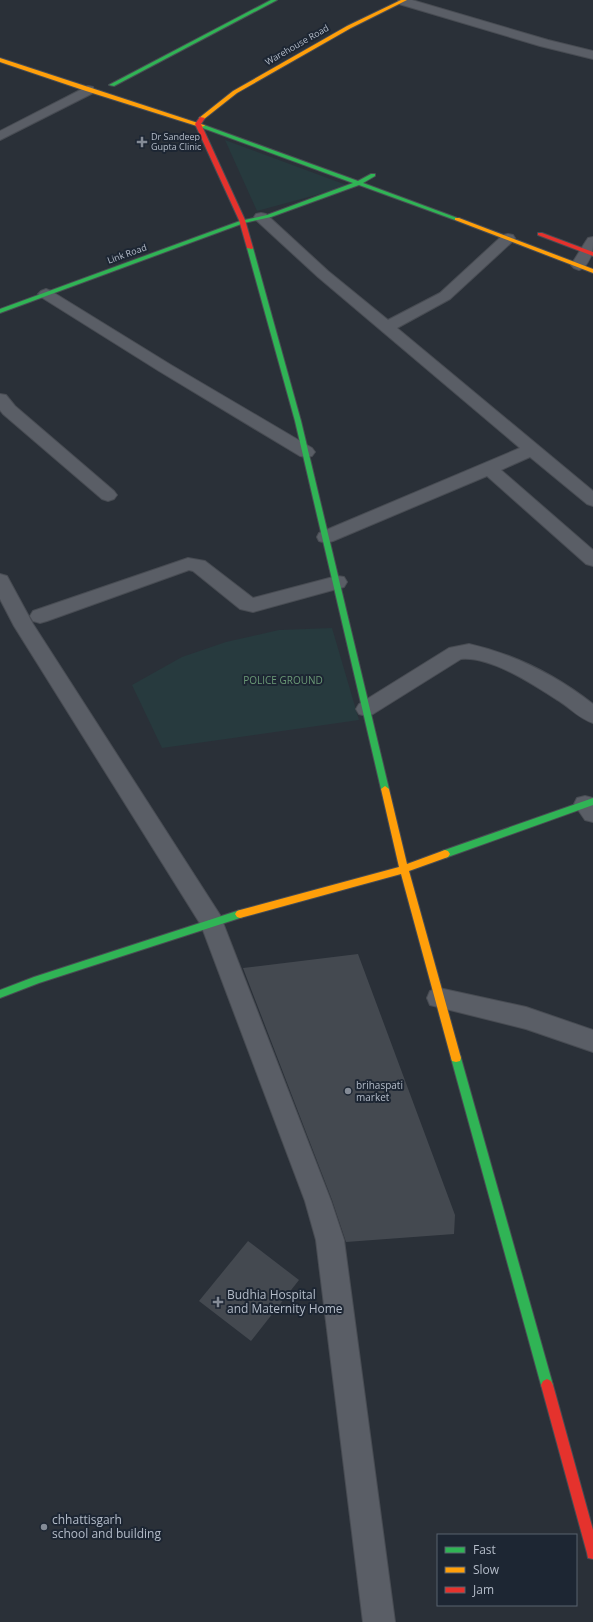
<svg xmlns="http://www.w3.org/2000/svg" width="593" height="1622" font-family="'Open Sans',sans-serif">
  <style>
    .green { fill: #273a3e }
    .building { fill: #444950 }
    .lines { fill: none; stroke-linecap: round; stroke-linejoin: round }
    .street-casing { stroke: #484c53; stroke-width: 2 }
    .fast-casing { stroke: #484c53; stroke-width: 2 }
    .slow-casing { stroke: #484c53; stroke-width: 2 }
    .jam-casing { stroke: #484c53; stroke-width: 2 }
    .street { fill: #5a5e66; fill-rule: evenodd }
    .fast { fill: #30b455; fill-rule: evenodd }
    .slow { fill: #ff9f0a; fill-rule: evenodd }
    .jam { fill: #e5322d; fill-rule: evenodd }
    .poi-dot { fill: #848b96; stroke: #1d2633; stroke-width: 1.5 }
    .labels { text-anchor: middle; stroke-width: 4; stroke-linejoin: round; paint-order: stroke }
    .far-street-label { font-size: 9px; fill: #b4bcc9; stroke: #1d2633 }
    .far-poi-label { font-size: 9px; fill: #b4bcc9; stroke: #1d2633; text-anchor: start }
    .park-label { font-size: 10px; fill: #6b9a76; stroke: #1d2633 }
    .poi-label { font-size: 10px; fill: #b4bcc9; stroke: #1d2633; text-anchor: start }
    .near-poi-label { font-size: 12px; fill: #b4bcc9; stroke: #1d2633; text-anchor: start }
  </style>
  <rect width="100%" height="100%" fill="#2a3038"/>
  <g class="green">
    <polygon points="225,140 349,186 257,211"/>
    <polygon points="332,628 359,720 162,748 132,685 182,657 226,642 279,630"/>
  </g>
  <g class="building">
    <polygon points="358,954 455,1215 454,1234 346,1242 332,1200 243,968"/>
    <polygon points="248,1241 299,1280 251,1341 199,1301"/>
  </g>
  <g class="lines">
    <g class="street-casing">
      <g id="street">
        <polygon points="398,0 412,0 548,40 593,51 593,59 540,46 399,4"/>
        <polygon points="88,86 93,87 94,90 93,93 0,140 0,131"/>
        <polygon points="261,213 266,214 328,271 388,320 440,293 503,235 508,234 513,235 515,238 513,241 450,299 397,328 593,491 593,506 587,504 530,457 501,470 593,550 593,566 586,564 487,476 333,541 326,543 319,541 317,537 319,533 520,448 318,277 256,220 254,217 256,214"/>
        <path d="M593 237C593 252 593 255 584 268L579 270 574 268 571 265 586 241 588 238Z"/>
        <polygon points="46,289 51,291 171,365 312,448 315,452 312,456 306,457 300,456 159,371 41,297 38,294 41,291"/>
        <polygon points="0,394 6,395 15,406 114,491 117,495 114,499 108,501 102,499 3,414 0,410"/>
        <polygon points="188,558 205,561 253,598 337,576 344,577 347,582 344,587 253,612 240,609 193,571 189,570 47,621 40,623 33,621 30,616 33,611"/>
        <polygon points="0,574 7,576 33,624 220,915 331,1201 344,1240 395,1622 363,1622 316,1240 305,1201 201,925 14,626 0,599"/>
        <path d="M469 644C514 654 557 676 593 704V723C580 719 570 708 559 701 534 685 491 656 461 659L373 714 366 716 359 714 356 709 359 704 449 648Z"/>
        <polygon points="585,796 593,798 593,822 585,820 574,804 577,798"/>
        <polygon points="439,988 526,1007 593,1030 593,1052 526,1029 430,1005 427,998 430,991"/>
      </g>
    </g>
    <g class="fast-casing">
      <g id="fast">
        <polygon points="271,0 277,0 114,86 109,85"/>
        <polygon points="200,125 204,125 358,181 371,174 375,174 375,176 363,183 460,219 455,220 359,185 271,217 244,223 0,313 0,309 240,221 267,215 353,183 200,127"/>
        <polygon points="250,246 253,248 301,421 389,789 385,792 381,789 295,421 247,248"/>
        <polygon points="593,798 593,805 445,858 442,857 440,854 442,851"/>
        <polygon points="240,910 243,911 245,914 243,917 39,983 0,998 0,990 34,977"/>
        <polygon points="456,1054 460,1055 461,1058 553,1385 551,1389 547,1391 543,1389 541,1385 451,1058 452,1055"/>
      </g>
    </g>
    <g class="slow-casing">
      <g id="slow">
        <polygon points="401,0 407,0 351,28 237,93 204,119 199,118 233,91 347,26"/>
        <polygon points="0,58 204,125 205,126 200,127 86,91 0,62"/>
        <polygon points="455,218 459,218 593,269 593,273 455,220"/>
        <polygon points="385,786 389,789 407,864 445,850 448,851 450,854 448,857 409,871 461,1058 460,1061 456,1062 452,1061 451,1058 401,874 240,918 237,917 235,914 237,911 240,910 399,867 381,789"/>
      </g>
    </g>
    <g class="jam-casing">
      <g id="jam">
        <polygon points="200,117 205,118 201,124 245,220 253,248 252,249 247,248 239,220 195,124"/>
        <polygon points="538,233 542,233 593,252 593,256 538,235"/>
        <polygon points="547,1379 551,1381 553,1385 593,1530 593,1559 588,1558 587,1553 541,1385 543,1381"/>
      </g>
    </g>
    <use href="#street" class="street"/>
    <use href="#fast" class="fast"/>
    <use href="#slow" class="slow"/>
    <use href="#jam" class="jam"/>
  </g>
  <g class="poi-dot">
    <path d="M140 136h4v4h4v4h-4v4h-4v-4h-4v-4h4z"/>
    <circle cx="348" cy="1091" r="4"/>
    <path d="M216 1296h4v4h4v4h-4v4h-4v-4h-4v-4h4z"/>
    <circle cx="44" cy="1527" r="4"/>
  </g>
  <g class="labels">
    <g class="far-street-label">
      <text transform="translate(297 45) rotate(-30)" y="3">Warehouse Road</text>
      <text transform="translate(127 254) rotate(-20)" y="3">Link Road</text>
    </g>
    <g class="far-poi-label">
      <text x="151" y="140">Dr Sandeep<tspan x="151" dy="10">Gupta Clinic</tspan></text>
    </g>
    <g class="park-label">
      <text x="283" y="684">POLICE GROUND</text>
    </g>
    <g class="poi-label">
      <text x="356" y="1089">brihaspati<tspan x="356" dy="12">market</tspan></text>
    </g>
    <g class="near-poi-label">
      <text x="227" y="1299">Budhia Hospital<tspan x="227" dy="14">and Maternity Home</tspan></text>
      <text x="52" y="1524">chhattisgarh<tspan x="52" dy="14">school and building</tspan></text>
    </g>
  </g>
  <rect x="437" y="1534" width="140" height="72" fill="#1d2633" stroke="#59626f"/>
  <rect x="445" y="1547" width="20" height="6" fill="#30b455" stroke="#59626f"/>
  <text x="473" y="1554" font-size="12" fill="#b4bcc9">Fast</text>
  <rect x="445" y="1567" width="20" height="6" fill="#ff9f0a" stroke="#59626f"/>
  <text x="473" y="1574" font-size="12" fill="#b4bcc9">Slow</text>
  <rect x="445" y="1587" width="20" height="6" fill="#e5322d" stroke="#59626f"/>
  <text x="473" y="1594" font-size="12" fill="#b4bcc9">Jam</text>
</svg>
